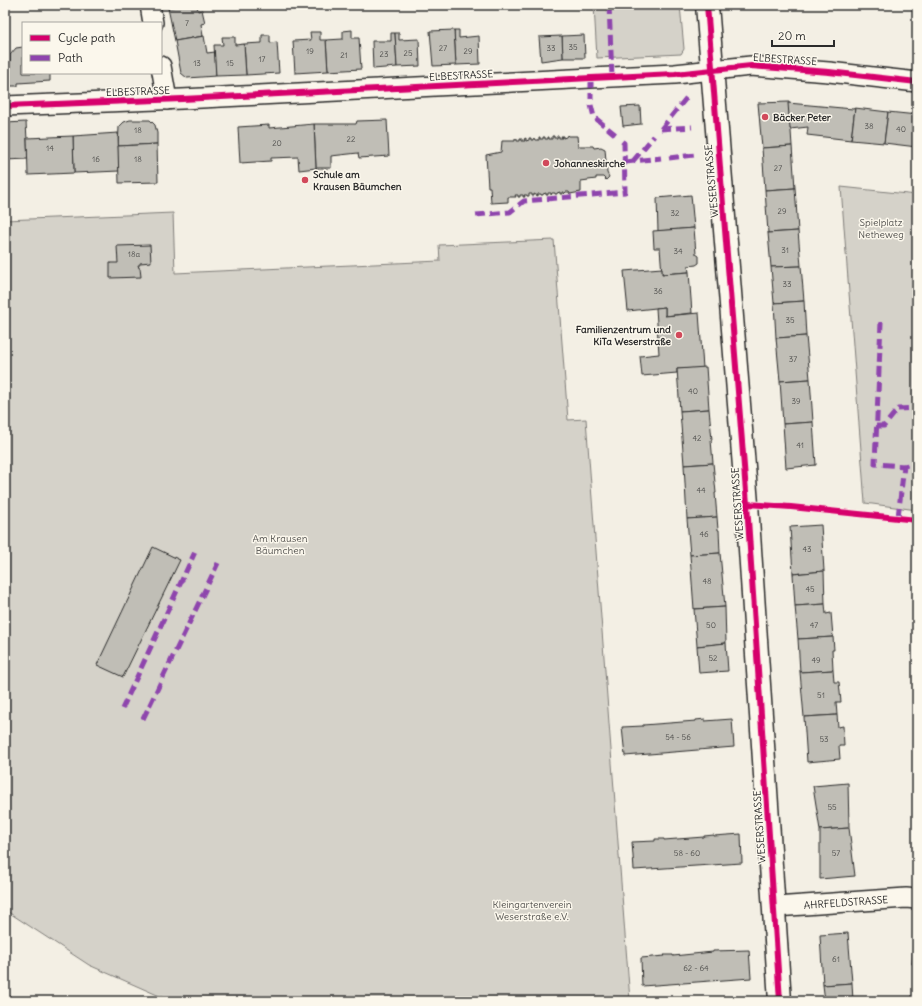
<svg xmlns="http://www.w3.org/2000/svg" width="922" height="1006" font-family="Delius,sans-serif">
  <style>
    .green { fill: #d5d2c9; stroke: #807e7a }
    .building { fill: #c0beb6; stroke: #2b2b2b }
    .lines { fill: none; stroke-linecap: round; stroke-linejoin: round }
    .street-casing { stroke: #2b2b2b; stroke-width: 22 }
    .secondary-casing { stroke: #2b2b2b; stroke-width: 25 }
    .street { stroke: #fbf7ec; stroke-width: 19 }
    .secondary { stroke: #fbf7ec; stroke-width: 22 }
    .quiet { stroke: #8e44ad; stroke-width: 5; stroke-dasharray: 10 5; stroke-linecap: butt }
    .cycleway-casing { stroke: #fbf7ec; stroke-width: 8 }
    .cycleway { stroke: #d6006c; stroke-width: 6 }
    .poi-dot { fill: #d1495b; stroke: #fbf7ec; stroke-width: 1.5 }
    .labels { text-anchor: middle; stroke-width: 3; stroke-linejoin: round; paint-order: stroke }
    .number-label { font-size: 8px; fill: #50504e }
    .street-label { font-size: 10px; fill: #2b2b2b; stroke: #fbf7ec }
    .poi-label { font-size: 10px; font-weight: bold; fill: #2b2b2b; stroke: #fbf7ec; text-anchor: start }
    .park-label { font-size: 10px; fill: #565552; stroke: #fbf7ec }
  </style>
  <rect width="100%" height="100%" fill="#f3efe4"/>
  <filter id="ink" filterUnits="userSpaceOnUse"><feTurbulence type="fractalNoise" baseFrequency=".025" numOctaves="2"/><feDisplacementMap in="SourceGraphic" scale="8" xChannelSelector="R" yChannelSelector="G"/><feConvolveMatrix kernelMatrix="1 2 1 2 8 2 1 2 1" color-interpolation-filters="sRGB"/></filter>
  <g filter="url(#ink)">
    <g class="green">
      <polygon points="594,5 680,5 684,49 681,54 597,58"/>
      <polygon points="841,187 917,195 917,510 865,503"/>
      <polygon points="173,213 175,273 440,261 439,245 554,240 568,420 586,419 630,1001 171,1001 89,965 5,910 5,220"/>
    </g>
    <g class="building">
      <polygon points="182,5 197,5 198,11 202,10 205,23 201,24 203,36 175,41 168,8"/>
      <polygon points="352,30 352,38 359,38 361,69 328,71 326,40 343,39 343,31"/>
      <polygon points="454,30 459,30 459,38 479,36 480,64 456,65"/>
      <polygon points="454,30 456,65 433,66 430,31"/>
      <polygon points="310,32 320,32 320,40 326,40 328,71 295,73 293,41 311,40"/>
      <polygon points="391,33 395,33 397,67 373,69 372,41 391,41"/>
      <polygon points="395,33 399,33 399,40 419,39 420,66 397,67"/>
      <polygon points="262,35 270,35 270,43 277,42 279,73 246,75 244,44 262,43"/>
      <polygon points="584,35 585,58 563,58 562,36"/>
      <polygon points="204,36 207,53 215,52 216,76 187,78 181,73 175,41"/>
      <polygon points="562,36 563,58 541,61 539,37"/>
      <polygon points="222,37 235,37 235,45 244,44 246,75 216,76 214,45 223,45"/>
      <polygon points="23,47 23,73 50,73 50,81 18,83 18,86 5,86 5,61 10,61 10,55 16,48"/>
      <polygon points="789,102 792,146 762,148 758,103"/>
      <polygon points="788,103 853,109 855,108 851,140 807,135 808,127 790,129"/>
      <polygon points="640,106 641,124 623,126 621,107"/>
      <polygon points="855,108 888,112 884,143 851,140"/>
      <polygon points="888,112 917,115 917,147 884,143"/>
      <polygon points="130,120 150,120 155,125 157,133 157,144 118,146 119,127 124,122"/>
      <polygon points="387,120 389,156 359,158 358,153 331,156 331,168 316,168 314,124 356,124 357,121"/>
      <polygon points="26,122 28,159 5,160 5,123"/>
      <polygon points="314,124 316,168 299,170 298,157 271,158 271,161 240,163 238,127 269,125 269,128"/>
      <polygon points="118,133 119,171 74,173 73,136"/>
      <polygon points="567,135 568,136 577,136 578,146 593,146 594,148 601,147 605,149 607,173 609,177 606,180 603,177 596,177 596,179 581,181 581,192 570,194 569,192 566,192 564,194 564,192 562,192 562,194 560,194 560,192 557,193 557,194 555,194 555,193 552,193 551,195 551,193 548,193 548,195 546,195 546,193 543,194 543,195 541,195 541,194 538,194 538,196 534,194 534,196 532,196 532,194 529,194 529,196 527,196 527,195 524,195 525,197 523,197 523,195 520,195 520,197 518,197 518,195 515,195 516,197 508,197 508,202 491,203 490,187 488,187 486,155 501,152 502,141 515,141 515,139 517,139 517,141 520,141 520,139 522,139 522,141 525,141 524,139 526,138 526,141 529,140 529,138 531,138 531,140 534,140 534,138 535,138 536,140 539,140 539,137 540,137 540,139 543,139 543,137 545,137 545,139 548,139 548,137 549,137 549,139 552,139 552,136 554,136 554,138 557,138 557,136 559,136 559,138 562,138 561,136 563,136 563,138 566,137"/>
      <polygon points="73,136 74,173 28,175 27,138"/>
      <polygon points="157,144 158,182 119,183 118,146"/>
      <polygon points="792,146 795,188 765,190 762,148"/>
      <polygon points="795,188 798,231 768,233 765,190"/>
      <polygon points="691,195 694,228 658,231 657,198"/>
      <polygon points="694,228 696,254 699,256 699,263 696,265 688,266 689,272 662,274 660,248 654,248 653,231"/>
      <polygon points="798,231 801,266 771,267 768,233"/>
      <polygon points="150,245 151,262 140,263 140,265 138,265 139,268 140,268 141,277 110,278 110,263 118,263 117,246"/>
      <polygon points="801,266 804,301 774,303 771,267"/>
      <polygon points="662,268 662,274 689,272 692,313 665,316 665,307 628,311 624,271"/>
      <polygon points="804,301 806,336 776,338 774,303"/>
      <polygon points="665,307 665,316 699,313 703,368 677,369 677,373 642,376 640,356 659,354 656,308"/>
      <polygon points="806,336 810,379 780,381 776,338"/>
      <polygon points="706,367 709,409 680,411 677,369"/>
      <polygon points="810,379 813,422 783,424 780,381"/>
      <polygon points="709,409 712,440 711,440 713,463 684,465 680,411"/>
      <polygon points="813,422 816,465 786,468 783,424"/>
      <polygon points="713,463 716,493 715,493 717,517 687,519 684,465"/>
      <polygon points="717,517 718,530 719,530 720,553 690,555 687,519"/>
      <polygon points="821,525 824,571 793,574 790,527"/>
      <polygon points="153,547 180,560 123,677 97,665"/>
      <polygon points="720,553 725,607 694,609 690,555"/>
      <polygon points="824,571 825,604 795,606 793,574"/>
      <polygon points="825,604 826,614 831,613 833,637 798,639 795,606"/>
      <polygon points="725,607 726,643 697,646 694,609"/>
      <polygon points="833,637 834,650 832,650 833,670 800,672 798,639"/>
      <polygon points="726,643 728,671 699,673 697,646"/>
      <polygon points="833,670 834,682 839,682 841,702 836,702 837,715 804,717 800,672"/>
      <polygon points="837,715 838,727 843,726 844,746 839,746 840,759 807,762 804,717"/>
      <polygon points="705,719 705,721 732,719 734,747 625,756 622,727 643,726 643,725 696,721 696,720"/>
      <polygon points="848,783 849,828 820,830 813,786"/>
      <polygon points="849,828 855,876 820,879 820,830"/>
      <polygon points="741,834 742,863 634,870 632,842 655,841 655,839 664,839 664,840 704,837 704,836 714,835 714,836"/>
      <polygon points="848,933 852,983 823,985 820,935"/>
      <polygon points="914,936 917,936 917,965 912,964"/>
      <polygon points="749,950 751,978 642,986 641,958 665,956 664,955 673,955 673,956 713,952 713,951"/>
      <polygon points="852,983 853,1001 825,1001 823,985"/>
    </g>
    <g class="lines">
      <g class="street-casing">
        <g id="street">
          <polyline points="150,5 153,23"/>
          <polyline points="161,66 167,100"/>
          <polyline points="5,106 182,99 591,78 675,74 751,66 829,72 917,82"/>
          <polyline points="775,907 906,898 917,899"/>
        </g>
      </g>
      <g class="secondary-casing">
        <polyline id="secondary" points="707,5 747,504 780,1001"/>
      </g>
      <use href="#street" class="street"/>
      <use href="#secondary" class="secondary"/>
      <g class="quiet">
        <polyline points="609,5 612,77"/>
        <polyline points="591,78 591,99"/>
        <polyline points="591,105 594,117 616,135"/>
        <polyline points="661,129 687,97"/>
        <polyline points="661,129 692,127"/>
        <polyline points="669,158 695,155"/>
        <polyline points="633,161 654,136"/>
        <polyline points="625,162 661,158"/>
        <polyline points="476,215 510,212 524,201 625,192 624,143 619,139"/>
        <polyline points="881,322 875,464 904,466"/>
        <polyline points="876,426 884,426 898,409 917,408"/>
        <polyline points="898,517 904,466 917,463"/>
        <polyline points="122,709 195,552"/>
        <polyline points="143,719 218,563"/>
      </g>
      <g class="cycleway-casing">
        <g id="cycleway">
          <polyline points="707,5 747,504 780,1001"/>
          <polyline points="5,106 182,99 591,78 675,74 751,66 829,72 917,82"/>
          <polyline points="747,504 791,507 917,520"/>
        </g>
      </g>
      <use href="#cycleway" class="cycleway"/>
    </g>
  </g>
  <g class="poi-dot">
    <circle cx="765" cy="117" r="4"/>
    <circle cx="546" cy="163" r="4"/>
    <circle cx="305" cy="180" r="4"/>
    <circle cx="679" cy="335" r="4"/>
  </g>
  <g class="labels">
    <g class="number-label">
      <text x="187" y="26">7</text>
      <text x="573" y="50">35</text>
      <text x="443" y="51">27</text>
      <text x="551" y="51">33</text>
      <text x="310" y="54">19</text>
      <text x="468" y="54">29</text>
      <text x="408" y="56">25</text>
      <text x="384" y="57">23</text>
      <text x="344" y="58">21</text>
      <text x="262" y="62">17</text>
      <text x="197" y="66">13</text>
      <text x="230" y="66">15</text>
      <text x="869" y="129">38</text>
      <text x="901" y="132">40</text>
      <text x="138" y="133">18</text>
      <text x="351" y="142">22</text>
      <text x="277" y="146">20</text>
      <text x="50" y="151">14</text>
      <text x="96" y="162">16</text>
      <text x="138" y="162">18</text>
      <text x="778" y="171">27</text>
      <text x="782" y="214">29</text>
      <text x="675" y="216">32</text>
      <text x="785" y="253">31</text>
      <text x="678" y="254">34</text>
      <text x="134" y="257">18a</text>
      <text x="787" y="287">33</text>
      <text x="658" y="294">36</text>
      <text x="790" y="323">35</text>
      <text x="793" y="362">37</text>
      <text x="693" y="394">40</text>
      <text x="796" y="404">39</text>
      <text x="697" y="441">42</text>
      <text x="800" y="448">41</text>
      <text x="701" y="493">44</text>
      <text x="704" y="537">46</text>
      <text x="807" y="552">43</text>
      <text x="707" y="584">48</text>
      <text x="810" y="592">45</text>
      <text x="711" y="628">50</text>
      <text x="814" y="628">47</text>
      <text x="713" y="661">52</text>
      <text x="816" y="663">49</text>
      <text x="821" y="698">51</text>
      <text x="678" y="740">54 - 56</text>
      <text x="824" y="742">53</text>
      <text x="832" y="810">55</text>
      <text x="687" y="856">58 - 60</text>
      <text x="836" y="856">57</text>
      <text x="836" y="962">61</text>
      <text x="696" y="971">62 - 64</text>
    </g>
    <g class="street-label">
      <text transform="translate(785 59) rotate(4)" y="4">ELBESTRASSE</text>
      <text transform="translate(461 75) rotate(-3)" y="4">ELBESTRASSE</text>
      <text transform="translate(138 91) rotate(-2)" y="4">ELBESTRASSE</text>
      <text transform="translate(711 181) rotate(-95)" y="4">WESERSTRASSE</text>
      <text transform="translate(737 504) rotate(-94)" y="4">WESERSTRASSE</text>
      <text transform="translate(759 827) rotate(-94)" y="4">WESERSTRASSE</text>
      <text transform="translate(846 902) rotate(-4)" y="4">AHRFELDSTRASSE</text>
    </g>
    <g class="poi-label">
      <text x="773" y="121">Bäcker Peter</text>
      <text x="554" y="167">Johanneskirche</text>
      <text x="313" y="178">Schule am<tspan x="313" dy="12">Krausen Bäumchen</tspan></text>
      <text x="671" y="333" text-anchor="end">Familienzentrum und<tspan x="671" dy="12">KiTa Weserstraße</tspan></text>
    </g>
    <g class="park-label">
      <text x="881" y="226">Spielplatz<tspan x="881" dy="12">Netheweg</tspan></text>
      <text x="280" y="542">Am Krausen<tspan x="280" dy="12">Bäumchen</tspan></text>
      <text x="532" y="908">Kleingartenverein<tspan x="532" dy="12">Weserstraße e.V.</tspan></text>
    </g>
  </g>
  <rect width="922" height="1006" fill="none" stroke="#fbf7ec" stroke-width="20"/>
  <rect x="10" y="10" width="902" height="986" fill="none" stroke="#2b2b2b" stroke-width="1.5" filter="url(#ink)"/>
  <rect x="22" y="22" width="140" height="52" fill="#fbf7ec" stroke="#a8a59f"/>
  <rect x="30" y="35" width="20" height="6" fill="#d6006c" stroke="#a8a59f"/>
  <text x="58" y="42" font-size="12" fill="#2b2b2b">Cycle path</text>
  <rect x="30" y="55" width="20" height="6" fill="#8e44ad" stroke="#a8a59f"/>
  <text x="58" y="62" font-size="12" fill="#2b2b2b">Path</text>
  <path d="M772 40v6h62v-6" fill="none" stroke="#2b2b2b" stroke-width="2"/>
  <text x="778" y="40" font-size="12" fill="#2b2b2b" stroke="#fbf7ec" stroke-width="3" paint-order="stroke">20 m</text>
</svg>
